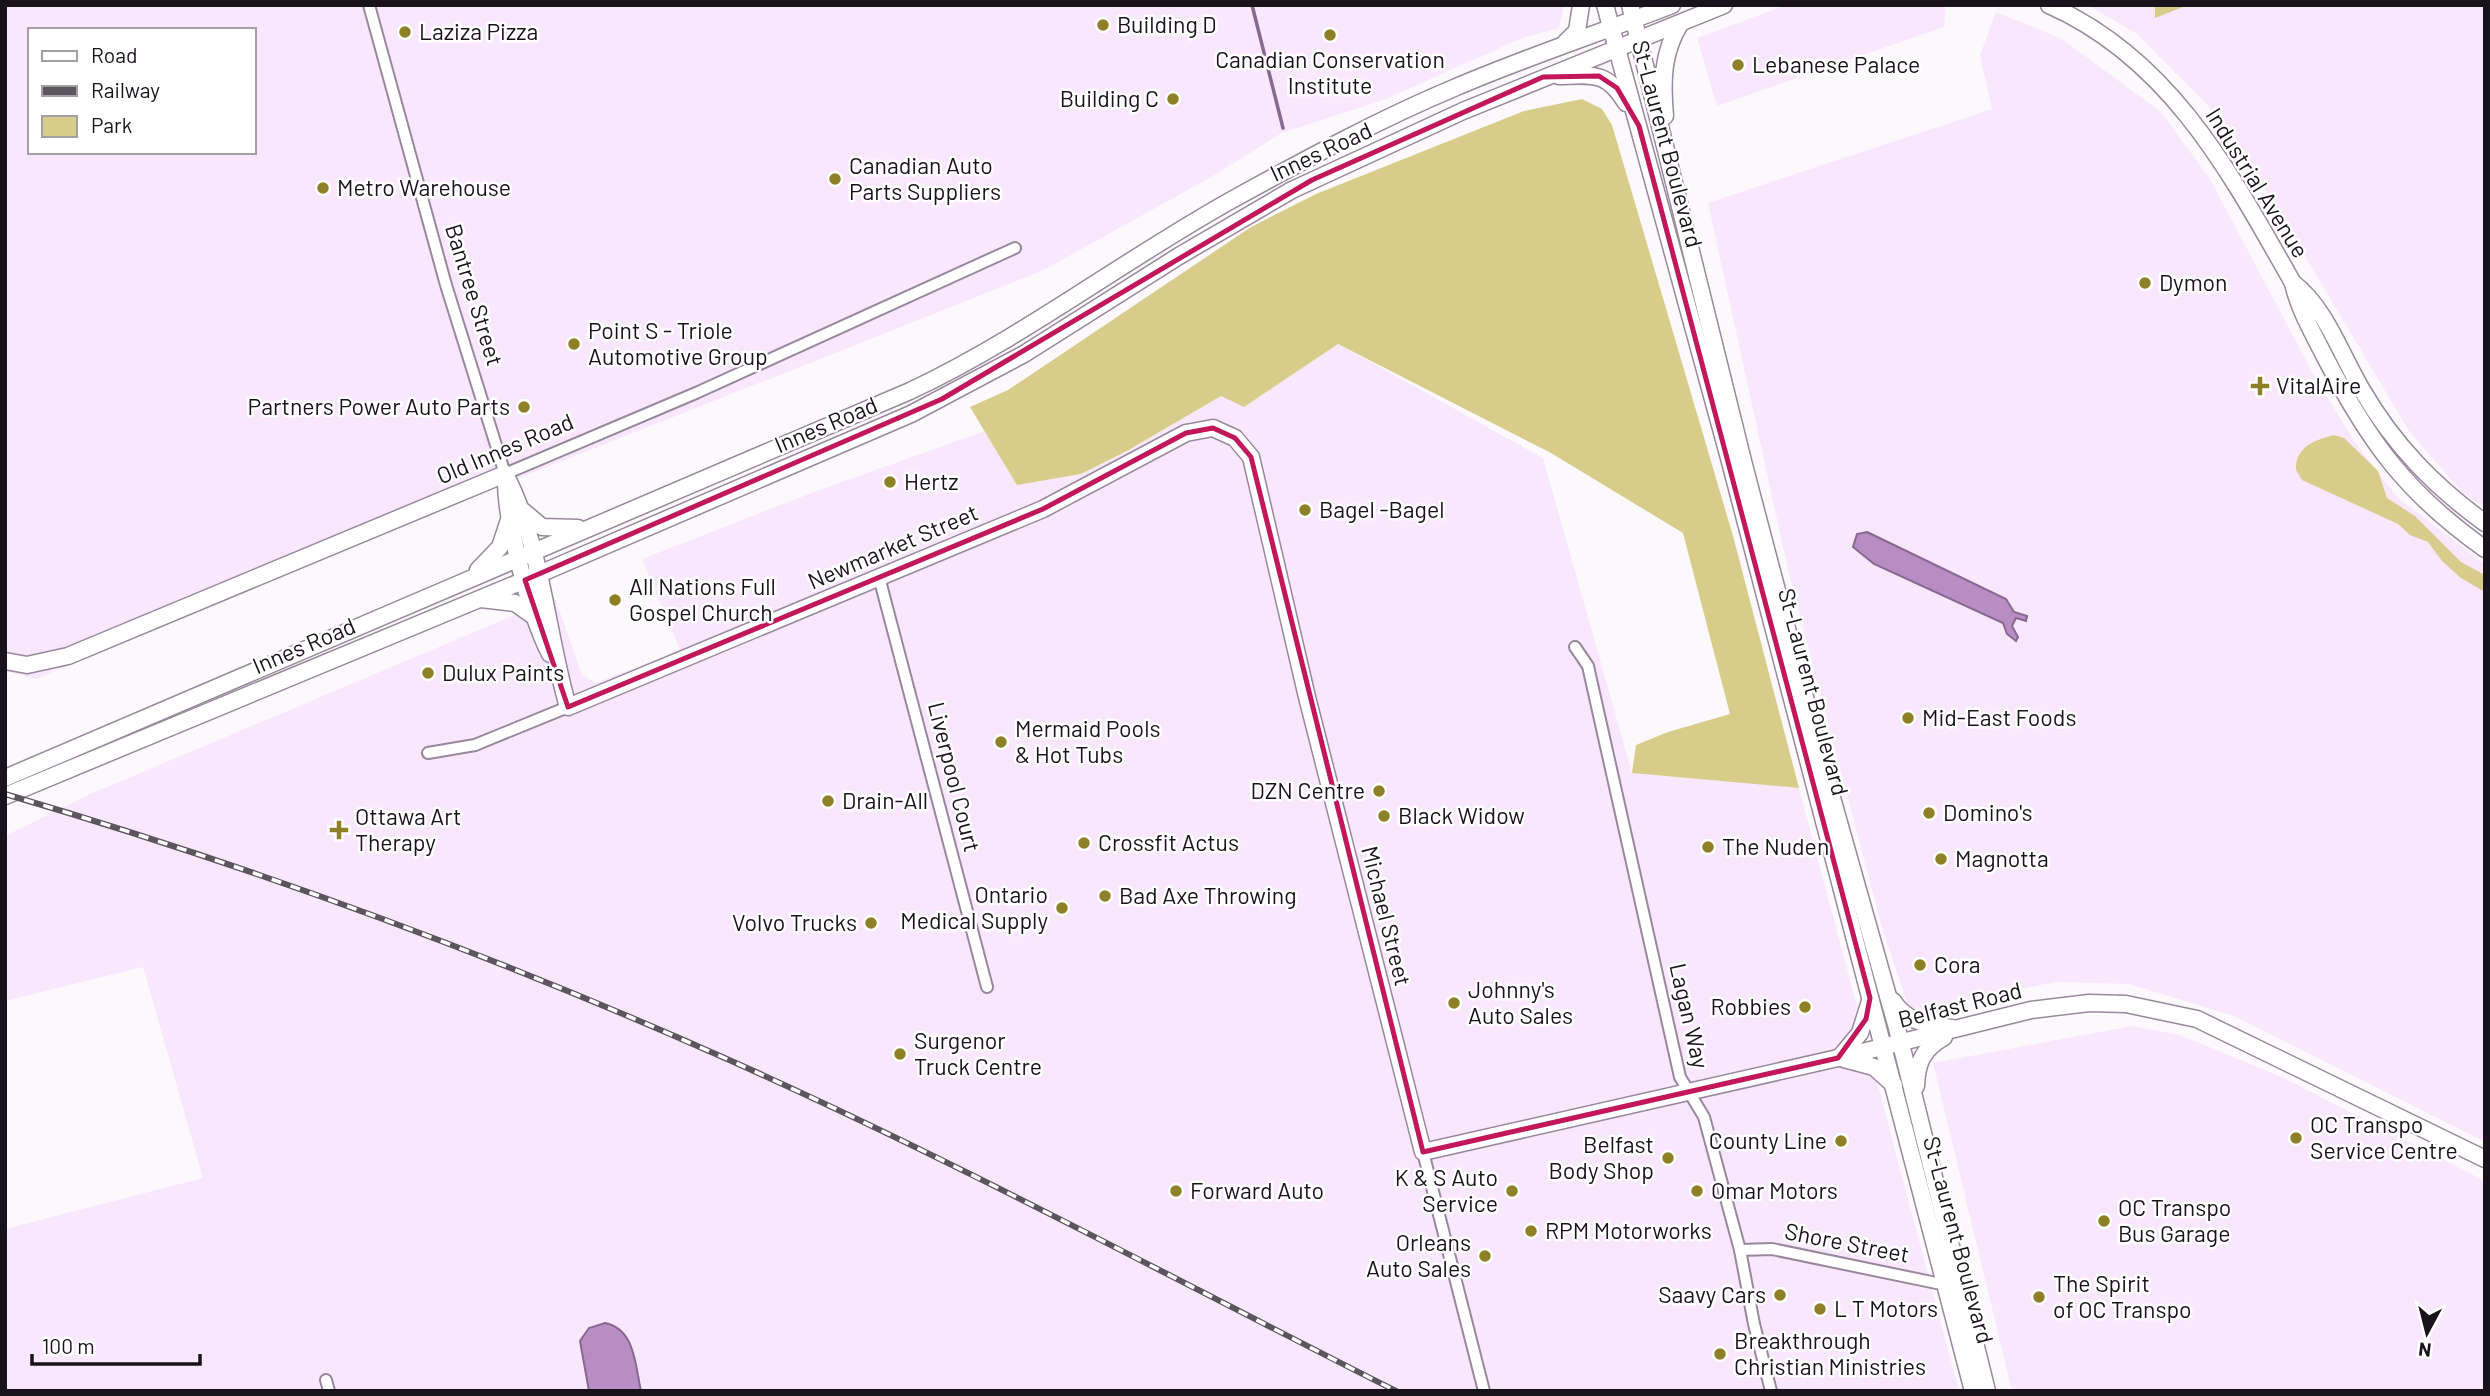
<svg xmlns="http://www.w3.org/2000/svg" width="2490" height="1396" font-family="Barlow,sans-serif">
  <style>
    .built { fill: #f9e7fe; fill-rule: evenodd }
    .green { fill: #d8cc8a }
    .water { fill: #b88dc3; stroke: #886890; stroke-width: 2 }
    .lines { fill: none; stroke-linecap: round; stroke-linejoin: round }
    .stream { stroke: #886890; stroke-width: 3.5 }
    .street-casing { stroke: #99889d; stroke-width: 14 }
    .secondary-casing { stroke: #99889d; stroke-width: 19 }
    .street { stroke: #fff; stroke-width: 10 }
    .secondary { stroke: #fff; stroke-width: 16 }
    .rail-casing { stroke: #5b565d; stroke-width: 6 }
    .rail { stroke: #fff; stroke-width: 3.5; stroke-dasharray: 10; stroke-linecap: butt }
    .marked { fill: none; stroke: #c2185b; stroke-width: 5; stroke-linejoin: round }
    .poi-dot { fill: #8e8026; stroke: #fff; stroke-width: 2.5 }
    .labels { text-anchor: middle; stroke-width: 5; stroke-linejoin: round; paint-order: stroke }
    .poi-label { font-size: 23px; fill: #18121a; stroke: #fff; text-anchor: start }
    .street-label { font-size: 23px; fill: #18121a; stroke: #fff }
  </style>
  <rect width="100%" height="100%" fill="#fcf9fd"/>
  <g class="built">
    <path d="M5 5H1564L1559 28 1520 39 1386 99 1282 133 1213 176 1042 271 345 547 36 679 5 671ZM30 30H254V152H30Z"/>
    <polygon points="1787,5 1943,5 1946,11 1944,27 1717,106 1697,38"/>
    <polygon points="2087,5 2485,5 2485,508 2462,492 2409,431 2227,125 2136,33"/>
    <polygon points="1996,12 2062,39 2161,112 2210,179 2316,379 2357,445 2398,498 2485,564 2485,1142 2234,1016 2129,984 2055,982 1910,1012 1881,924 1788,570 1708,203 1992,109 1980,55"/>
    <polygon points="1338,344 1543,458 1632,773 1799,788 1959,1391 5,1391 5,1229 203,1178 143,967 5,1001 5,836 88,795 555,598 582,675 596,683 680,650 642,559 814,492 985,431 1017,485 1081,474 1128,451 1221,396 1244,407"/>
    <polygon points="2132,1026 2180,1035 2282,1077 2485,1181 2485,1391 2012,1391 1933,1063"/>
  </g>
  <g class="green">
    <polygon points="2155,5 2188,5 2155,18"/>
    <polygon points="1582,99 1602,109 1612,125 1733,536 1799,788 1632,773 1636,745 1668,732 1730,714 1683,533 1551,453 1338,344 1244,407 1221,396 1127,451 1081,474 1017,485 970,407 1008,390 1251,227 1316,194 1524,111"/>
    <path d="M2334 435 2344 438 2378 471 2387 498 2415 516 2461 562 2485 575V592L2461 578 2442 561 2428 542 2410 535 2398 524 2302 480 2296 470C2295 447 2315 440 2334 435Z"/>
  </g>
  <g class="water">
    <polygon points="1867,532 2006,599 2014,612 2027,616 2026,621 2016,618 2012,626 2018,637 2016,641 2007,634 2003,623 1874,564 1853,547 1857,534"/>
    <path d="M605 1323C635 1329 635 1364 641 1391H589L580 1341 589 1328Z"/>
  </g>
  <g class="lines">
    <polyline class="stream" points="1252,5 1283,128"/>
    <g class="street-casing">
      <g id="street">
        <polyline points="369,5 446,285 505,474 696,393 1015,248"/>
        <polyline points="879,577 987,987"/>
        <polyline points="1575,647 1588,666 1680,1077 1704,1117 1740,1250 1754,1324 1771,1391"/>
        <polyline points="428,753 475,745 568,707"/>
        <polyline points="1423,1152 1484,1391"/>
        <polyline points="1740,1250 1772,1249 1946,1285"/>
        <polyline points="326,1380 329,1391"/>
      </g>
    </g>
    <g class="secondary-casing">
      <g id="secondary">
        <polyline points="1605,5 1729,458 1973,1391"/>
        <polyline points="1630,5 1744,465 1825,773 1897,1028 1987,1391"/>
        <path d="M2049 5C2171 59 2231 174 2293 283 2299 310 2313 333 2325 357 2369 442 2406 493 2485 549"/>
        <polyline points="1565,43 1577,31 1581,5"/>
        <path d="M1559 76C1593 75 1607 71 1626 103"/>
        <path d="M1665 116C1662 82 1662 53 1680 24"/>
        <path d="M2293 283C2326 308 2341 355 2362 390 2394 445 2434 486 2485 523"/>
        <path d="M505 474C542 545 546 631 568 707L1043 509 1186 433 1213 428 1235 438 1251 457 1307 697 1423 1152 1838 1058 2031 1010 2089 1003 2126 1004 2197 1019 2485 1159"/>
        <path d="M506 480C506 524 530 615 550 654"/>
        <polyline points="523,511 542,527 578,528"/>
        <polyline points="478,570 500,547 509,520"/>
        <polyline points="481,599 515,603 535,617"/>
        <polyline points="5,661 27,665 68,656 505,474"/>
        <path d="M5 778 910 391C1025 337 1126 258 1237 197 1308 158 1380 119 1454 88 1526 57 1600 33 1672 5"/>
        <polyline points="5,796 537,575 911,414 1024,354 1179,256 1292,190 1463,111 1724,5"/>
        <path d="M1893 1001C1907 1023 1928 1024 1952 1028"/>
        <polyline points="1840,1057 1860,1033 1870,1001"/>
        <polyline points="1844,1059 1874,1067 1894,1085"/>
        <path d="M1916 1086C1917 1062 1923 1049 1944 1037"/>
      </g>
    </g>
    <use href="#street" class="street"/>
    <use href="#secondary" class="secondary"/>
    <g class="rail-casing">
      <path id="rail" d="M5 794C251 866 493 955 727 1059 954 1160 1174 1279 1396 1391"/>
    </g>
    <use href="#rail" class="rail"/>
  </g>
  <path class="marked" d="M1599 76 1617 88 1639 126 1870 998 1866 1019 1838 1058 1423 1152 1251 457 1235 438 1213 428 1186 433 1043 509 568 707 525 580 942 399 1312 180 1543 77Z"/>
  <g class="poi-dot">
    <circle cx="1103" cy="25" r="7"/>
    <circle cx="405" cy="32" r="7"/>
    <circle cx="1330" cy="35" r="7"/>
    <circle cx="1738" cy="65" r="7"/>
    <circle cx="1173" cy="99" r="7"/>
    <circle cx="835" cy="179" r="7"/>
    <circle cx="323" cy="188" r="7"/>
    <circle cx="2145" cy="283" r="7"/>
    <circle cx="574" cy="344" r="7"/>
    <path d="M2256.5 375.5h7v7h7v7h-7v7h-7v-7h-7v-7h7z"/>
    <circle cx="524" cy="407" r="7"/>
    <circle cx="890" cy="482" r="7"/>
    <circle cx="1305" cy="510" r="7"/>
    <circle cx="615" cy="600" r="7"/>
    <circle cx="428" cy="673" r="7"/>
    <circle cx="1908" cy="718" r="7"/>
    <circle cx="1001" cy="742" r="7"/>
    <circle cx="1379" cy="791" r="7"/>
    <circle cx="828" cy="801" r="7"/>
    <circle cx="1929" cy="813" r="7"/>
    <circle cx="1384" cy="816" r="7"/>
    <path d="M335.5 819.5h7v7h7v7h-7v7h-7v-7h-7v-7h7z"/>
    <circle cx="1084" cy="843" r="7"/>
    <circle cx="1708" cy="847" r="7"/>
    <circle cx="1941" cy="859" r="7"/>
    <circle cx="1105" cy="896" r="7"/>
    <circle cx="1062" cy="908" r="7"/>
    <circle cx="871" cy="923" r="7"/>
    <circle cx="1920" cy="965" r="7"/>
    <circle cx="1454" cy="1003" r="7"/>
    <circle cx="1805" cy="1007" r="7"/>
    <circle cx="900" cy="1054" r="7"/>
    <circle cx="2296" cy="1138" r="7"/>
    <circle cx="1841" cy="1141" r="7"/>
    <circle cx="1668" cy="1158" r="7"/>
    <circle cx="1176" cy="1191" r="7"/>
    <circle cx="1512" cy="1191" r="7"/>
    <circle cx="1697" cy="1191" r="7"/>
    <circle cx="2104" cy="1221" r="7"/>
    <circle cx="1531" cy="1231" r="7"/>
    <circle cx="1485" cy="1256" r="7"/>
    <circle cx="1780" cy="1295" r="7"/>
    <circle cx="2039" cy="1297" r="7"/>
    <circle cx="1820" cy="1309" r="7"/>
    <circle cx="1720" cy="1354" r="7"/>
  </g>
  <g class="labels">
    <g class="poi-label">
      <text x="1117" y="33">Building D</text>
      <text x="419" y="40">Laziza Pizza</text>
      <text x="1330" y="68" text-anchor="middle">Canadian Conservation<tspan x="1330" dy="26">Institute</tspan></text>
      <text x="1752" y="73">Lebanese Palace</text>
      <text x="1159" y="107" text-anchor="end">Building C</text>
      <text x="849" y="174">Canadian Auto<tspan x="849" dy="26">Parts Suppliers</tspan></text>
      <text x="337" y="196">Metro Warehouse</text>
      <text x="2159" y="291">Dymon</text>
      <text x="588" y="339">Point S - Triole<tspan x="588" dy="26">Automotive Group</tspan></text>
      <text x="2276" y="394">VitalAire</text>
      <text x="510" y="415" text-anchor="end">Partners Power Auto Parts</text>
      <text x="904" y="490">Hertz</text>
      <text x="1319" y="518">Bagel -Bagel</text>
      <text x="629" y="595">All Nations Full<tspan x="629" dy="26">Gospel Church</tspan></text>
      <text x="442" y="681">Dulux Paints</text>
      <text x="1922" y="726">Mid-East Foods</text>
      <text x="1015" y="737">Mermaid Pools<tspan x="1015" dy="26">&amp; Hot Tubs</tspan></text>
      <text x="1365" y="799" text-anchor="end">DZN Centre</text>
      <text x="842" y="809">Drain-All</text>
      <text x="1943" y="821">Domino's</text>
      <text x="1398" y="824">Black Widow</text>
      <text x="355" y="825">Ottawa Art<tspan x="355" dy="26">Therapy</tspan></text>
      <text x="1098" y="851">Crossfit Actus</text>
      <text x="1722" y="855">The Nuden</text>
      <text x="1955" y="867">Magnotta</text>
      <text x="1048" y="903" text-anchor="end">Ontario<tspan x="1048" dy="26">Medical Supply</tspan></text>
      <text x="1119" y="904">Bad Axe Throwing</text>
      <text x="857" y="931" text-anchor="end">Volvo Trucks</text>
      <text x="1934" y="973">Cora</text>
      <text x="1468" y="998">Johnny's<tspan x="1468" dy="26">Auto Sales</tspan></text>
      <text x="1791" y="1015" text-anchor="end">Robbies</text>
      <text x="914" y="1049">Surgenor<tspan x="914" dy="26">Truck Centre</tspan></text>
      <text x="2310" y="1133">OC Transpo<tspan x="2310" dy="26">Service Centre</tspan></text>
      <text x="1827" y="1149" text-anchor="end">County Line</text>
      <text x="1654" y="1153" text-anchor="end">Belfast<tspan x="1654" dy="26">Body Shop</tspan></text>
      <text x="1498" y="1186" text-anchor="end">K &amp; S Auto<tspan x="1498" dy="26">Service</tspan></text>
      <text x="1190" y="1199">Forward Auto</text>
      <text x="1711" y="1199">Omar Motors</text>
      <text x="2118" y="1216">OC Transpo<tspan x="2118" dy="26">Bus Garage</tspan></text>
      <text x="1545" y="1239">RPM Motorworks</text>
      <text x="1471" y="1251" text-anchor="end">Orleans<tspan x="1471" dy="26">Auto Sales</tspan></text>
      <text x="2053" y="1292">The Spirit<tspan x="2053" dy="26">of OC Transpo</tspan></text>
      <text x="1766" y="1303" text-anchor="end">Saavy Cars</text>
      <text x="1834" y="1317">L T Motors</text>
      <text x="1734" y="1349">Breakthrough<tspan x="1734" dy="26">Christian Ministries</tspan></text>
    </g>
    <g class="street-label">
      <text transform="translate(1667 144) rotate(75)" y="8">St-Laurent Boulevard</text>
      <text transform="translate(1321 152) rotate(-25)" y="8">Innes Road</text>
      <text transform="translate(2257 183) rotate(58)" y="8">Industrial Avenue</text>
      <text transform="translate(474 295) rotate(73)" y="8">Bantree Street</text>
      <text transform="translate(826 425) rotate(-23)" y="8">Innes Road</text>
      <text transform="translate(505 449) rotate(-23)" y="8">Old Innes Road</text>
      <text transform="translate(893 547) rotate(-23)" y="8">Newmarket Street</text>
      <text transform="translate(304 646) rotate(-23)" y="8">Innes Road</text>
      <text transform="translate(1813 692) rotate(75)" y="8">St-Laurent Boulevard</text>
      <text transform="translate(954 777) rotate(76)" y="8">Liverpool Court</text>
      <text transform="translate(1386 916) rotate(76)" y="8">Michael Street</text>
      <text transform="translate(1960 1005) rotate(-14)" y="8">Belfast Road</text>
      <text transform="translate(1689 1016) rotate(77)" y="8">Lagan Way</text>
      <text transform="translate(1958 1240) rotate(75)" y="8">St-Laurent Boulevard</text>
      <text transform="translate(1847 1243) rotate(11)" y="8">Shore Street</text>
    </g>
  </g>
  <rect width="2490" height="1396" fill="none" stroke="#18121a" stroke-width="14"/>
  <rect x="28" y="28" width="228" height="126" fill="#ffffff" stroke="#a3a0a3" stroke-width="2"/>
  <rect x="42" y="51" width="35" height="10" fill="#ffffff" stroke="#a3a0a3" stroke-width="2"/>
  <text x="91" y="63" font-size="21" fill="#18121a">Road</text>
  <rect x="42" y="86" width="35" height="10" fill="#5b565d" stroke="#a3a0a3" stroke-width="2"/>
  <text x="91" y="98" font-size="21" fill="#18121a">Railway</text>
  <rect x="42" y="116" width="35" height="21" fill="#d8cc8a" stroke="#a3a0a3" stroke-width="2"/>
  <text x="91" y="133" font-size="21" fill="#18121a">Park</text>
  <g transform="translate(2427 1333) rotate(187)" stroke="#ffffff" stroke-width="5" paint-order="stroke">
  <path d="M0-5L12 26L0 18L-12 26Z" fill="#18121a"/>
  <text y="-10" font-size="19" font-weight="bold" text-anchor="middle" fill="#18121a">N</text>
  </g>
  <path d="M32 1354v10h168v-10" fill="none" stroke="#18121a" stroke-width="3.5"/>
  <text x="42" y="1354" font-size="21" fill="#18121a" stroke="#ffffff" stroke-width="5" paint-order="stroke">100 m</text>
</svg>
